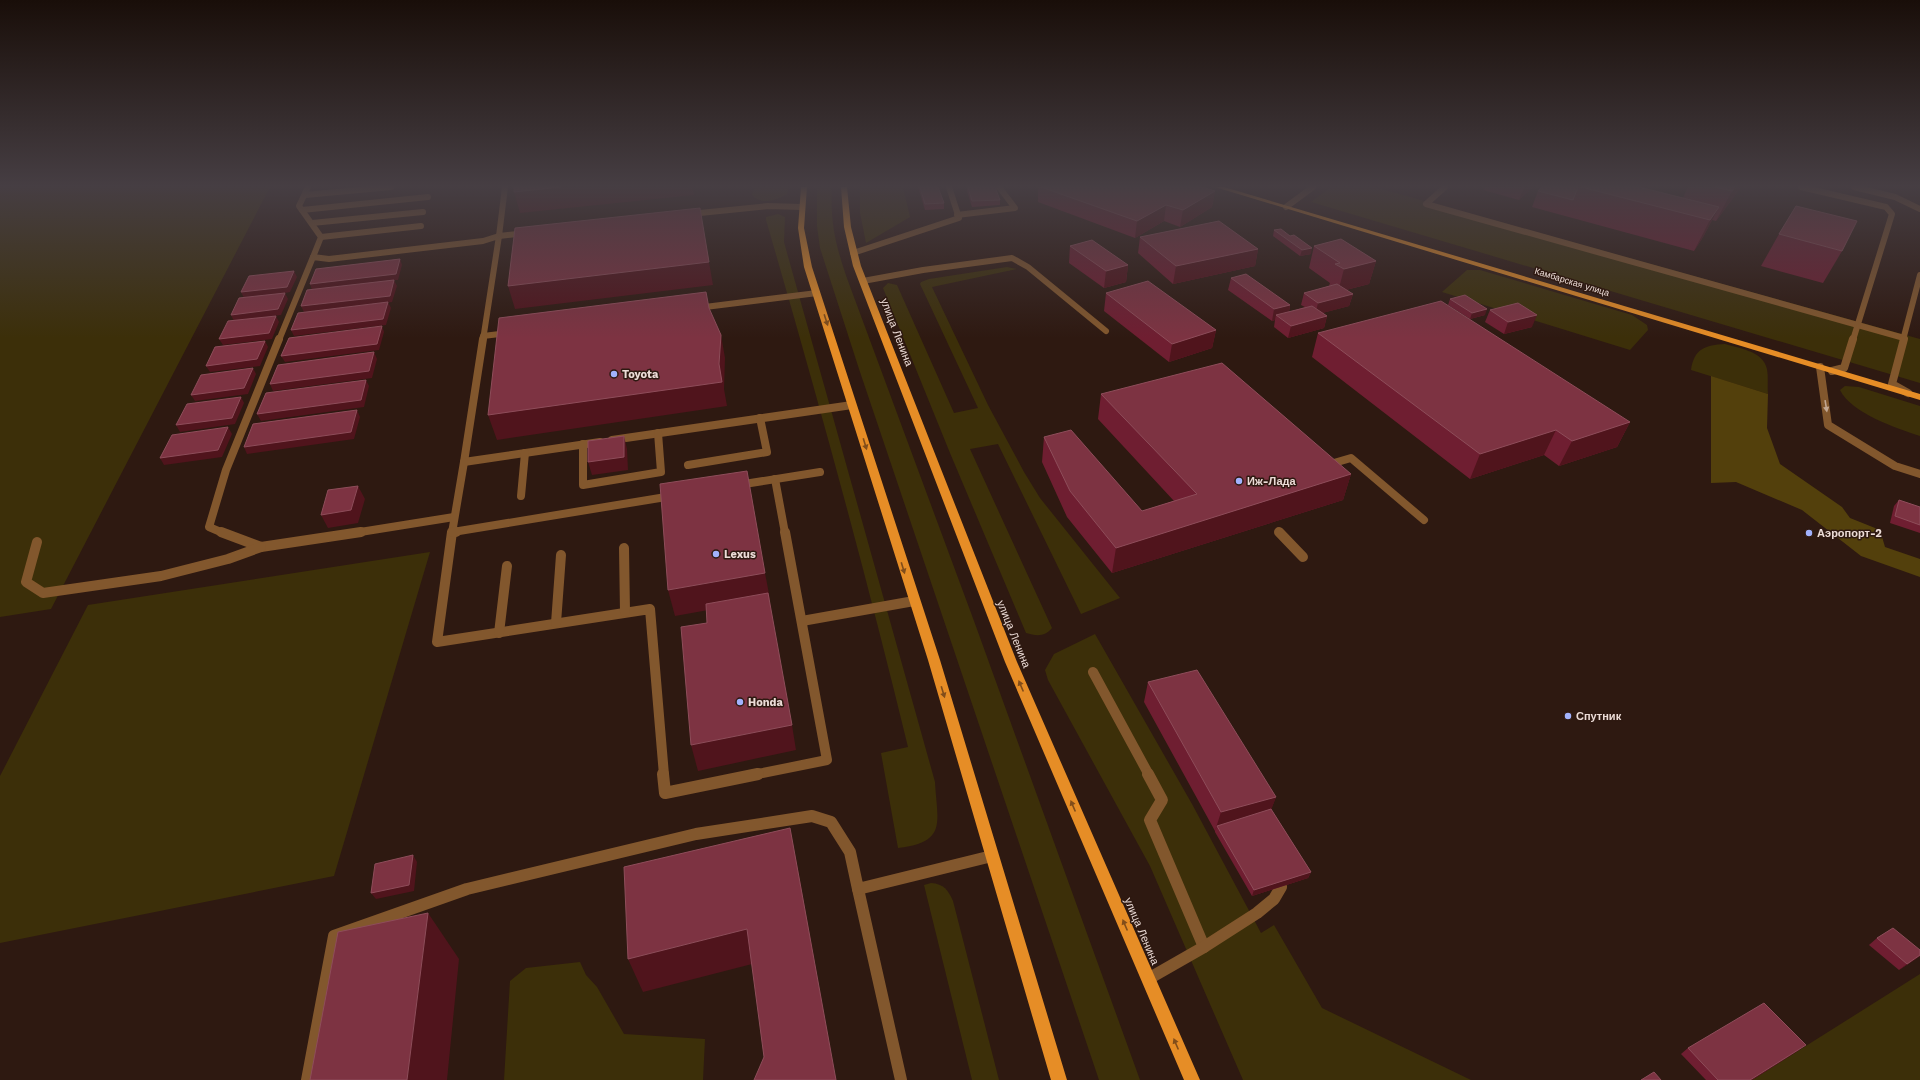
<svg xmlns="http://www.w3.org/2000/svg" width="1920" height="1080" font-family="'Work Sans',sans-serif">
  <style>
    .green { fill: #3c2f09 }
    .forest { fill: #53400c }
    .lines { fill: none; stroke-linecap: round; stroke-linejoin: round }
    .service-far3 { stroke: #82572d; stroke-width: 6 }
    .service-far2 { stroke: #82572d; stroke-width: 8 }
    .service-far1 { stroke: #82572d; stroke-width: 10 }
    .service { stroke: #82572d; stroke-width: 12 }
    .primary { fill: #e68d26; fill-rule: evenodd }
    .wall { fill: #6f1e31 }
    .shaded-wall { fill: #50141c }
    .building { fill: #7d3342; stroke: #8e4d5a }
    .oneway { fill: #814d1a }
    .oneway2 { fill: #c2a793 }
    .poi-dot { fill: #a2b2fd; stroke: #2e1911; stroke-width: 1.5 }
    .labels { text-anchor: middle; stroke-width: 3; stroke-linejoin: round; paint-order: stroke }
    .far-street-label { font-size: 9px; fill: #ecdcd7; stroke: #2e1911 }
    .street-label { font-size: 11px; fill: #ecdcd7; stroke: #2e1911 }
    .poi-label { font-size: 11px; font-weight: bold; fill: #ecdcd7; stroke: #2e1911; text-anchor: start }
  </style>
  <rect width="100%" height="100%" fill="#2e1911"/>
  <g class="green">
    <polygon points="0,187 270,187 51,609 0,617"/>
    <path d="M755 187H789L787 194C776 201 761 205 752 195Z"/>
    <path d="M817 187H832C830 223 836 247 848 281L974 621 1140 1080H1099L859 369 820 248 817 226Z"/>
    <polygon points="860,187 903,187 910,217 866,243 860,213"/>
    <polygon points="1331,187 1374,187 1920,339 1920,383 1311,202"/>
    <path d="M778 214 785 217 784 242 935 782C937 822 948 842 898 848L881 753 908 747C865 570 817 395 766 220V217Z"/>
    <path d="M1007 267 1017 269 932 287 988 405 1024 472 1040 498 1120 598 1081 614 998 444 970 449 1052 628C1045 637 1036 636 1026 633L950 453 883 288 888 283 897 285 954 413 978 408 920 284 921 282 929 279Z"/>
    <polygon points="1467,270 1480,270 1632,315 1647,325 1648,330 1630,350 1442,292"/>
    <path d="M1725 344C1738 348 1761 351 1766 366 1769 373 1767 386 1768 394L1691 370C1694 349 1705 345 1725 344Z"/>
    <path d="M1845 386 1859 387 1920 406V436C1896 428 1851 413 1840 390Z"/>
    <polygon points="430,552 334,876 0,943 0,776 88,605"/>
    <polygon points="1095,634 1192,804 1261,933 1274,925 1322,1008 1471,1080 1243,1080 1150,866 1048,680 1045,670 1054,654"/>
    <path d="M931 883C944 884 948 890 953 901L999 1080H972L924 885Z"/>
    <polygon points="580,962 586,975 597,987 624,1034 705,1039 703,1080 504,1080 510,981 526,968"/>
    <polygon points="1920,974 1920,1080 1752,1080"/>
  </g>
  <polygon class="forest" points="1711,376 1768,394 1767,428 1780,464 1842,507 1850,518 1880,530 1885,547 1920,559 1920,577 1861,556 1802,510 1736,482 1711,483"/>
  <g class="lines">
    <g class="service-far3">
      <polyline points="308,187 299,206 321,237 313,257"/>
      <polyline points="505,187 499,236 526,233"/>
      <polyline points="1445,187 1426,204 1904,338"/>
      <polyline points="1801,187 1886,207 1892,214 1853,340"/>
      <polyline points="1854,187 1895,197 1920,209"/>
      <polyline points="305,195 391,187"/>
      <polyline points="1286,207 1313,187"/>
      <polyline points="302,210 428,197"/>
      <polyline points="690,214 768,206 802,207"/>
      <polyline points="957,215 1015,208 999,187"/>
      <polyline points="312,223 423,212"/>
      <polyline points="321,237 421,226"/>
      <polyline points="853,253 959,218 949,187"/>
      <polyline points="863,281 923,270 1012,258 1028,267 1106,331"/>
      <polyline points="697,308 817,293"/>
      <polyline points="483,336 508,333"/>
      <polyline points="279,340 313,257 329,259 483,241 499,236 483,340"/>
      <polyline points="1903,340 1920,275"/>
    </g>
    <g class="service-far2">
      <polyline points="483,339 464,462 600,442"/>
      <polyline points="1904,339 1892,384 1908,393"/>
      <polyline points="1820,367 1828,425 1895,466 1920,474"/>
      <polyline points="1832,371 1844,368 1853,339"/>
      <polyline points="612,440 852,405"/>
      <polyline points="583,444 583,485 661,472 658,433"/>
      <polyline points="688,465 767,452 760,418"/>
      <polyline points="1327,465 1351,458 1424,520"/>
      <polyline points="775,479 785,533"/>
      <polyline points="738,485 820,472"/>
      <polyline points="521,496 525,453"/>
      <polyline points="453,532 672,496"/>
      <polyline points="223,533 209,527 226,470 279,339"/>
      <polyline points="354,533 454,517"/>
      <polyline points="452,533 464,462"/>
    </g>
    <g class="service-far1">
      <polyline points="221,532 261,547 361,532"/>
      <polyline points="452,532 437,642 650,609 664,775"/>
      <polyline points="453,532 456,532"/>
      <polyline points="1279,532 1303,557"/>
      <polyline points="37,542 26,582 43,593 161,576 228,559 261,547"/>
      <polyline points="624,548 625,612"/>
      <polyline points="802,621 914,601"/>
      <polyline points="556,623 561,555"/>
      <polyline points="499,633 507,566"/>
      <polyline points="1093,672 1149,775"/>
      <polyline points="753,775 827,760 785,532"/>
    </g>
    <g class="service">
      <polyline points="663,774 665,793 758,774"/>
      <polyline points="1148,774 1162,800 1150,820 1204,947"/>
      <polyline points="858,889 901,1080"/>
      <polyline points="1148,979 1204,947 1257,913 1274,899 1281,887"/>
      <polyline points="307,1080 334,936 467,889 696,834 812,816 831,822 850,852 858,889 992,856"/>
    </g>
    <g class="primary">
      <polygon points="801,187 807,187 804,228 812,267 940,660 1067,1080 1051,1080 928,660 804,267 798,228"/>
      <polygon points="841,187 847,187 851,227 861,266 1017,662 1200,1080 1184,1080 1005,662 853,266 844,227"/>
      <polygon points="1215,187 1224,187 1920,394 1920,400"/>
    </g>
  </g>
  <g class="wall">
    <polygon points="918,187 938,187 944,203 944,209 925,210"/>
    <polygon points="967,187 995,187 1000,200 1000,205 972,207 967,191"/>
    <polygon points="1038,187 1202,187 1215,191 1212,207 1180,227 1164,221 1135,238 1038,202"/>
    <polygon points="1485,187 1533,187 1519,200 1483,190"/>
    <polygon points="1542,187 1639,187 1683,198 1688,187 1741,187 1716,221 1712,220 1703,237 1694,251 1532,207 1538,191"/>
    <polygon points="1274,230 1311,254 1300,256 1273,236"/>
    <polygon points="1779,234 1842,251 1823,283 1761,266"/>
    <polygon points="1140,237 1258,249 1255,266 1173,284 1138,253"/>
    <polygon points="1070,246 1128,265 1126,282 1104,288 1069,263"/>
    <polygon points="1314,246 1376,261 1369,284 1346,290 1353,294 1349,306 1322,313 1327,316 1324,328 1288,338 1274,327 1275,320 1272,321 1228,290 1231,278 1290,305 1289,312 1305,307 1301,305 1304,293 1329,286 1330,283 1309,268"/>
    <polygon points="1106,293 1216,330 1212,348 1169,362 1104,311"/>
    <polygon points="1450,299 1485,315 1470,319 1448,305"/>
    <polygon points="1490,310 1532,327 1504,334 1485,322"/>
    <polygon points="1318,333 1630,422 1617,447 1559,466 1544,455 1470,479 1312,357"/>
    <polygon points="1101,394 1351,474 1343,500 1112,573 1067,517 1042,462 1044,437 1142,511 1174,501 1098,419"/>
    <polygon points="1899,500 1920,507 1920,533 1890,523 1894,506"/>
    <polygon points="1148,682 1276,797 1271,809 1311,872 1308,878 1252,896 1215,832 1215,831 1144,702"/>
    <polygon points="1877,938 1920,950 1920,956 1899,970 1869,945"/>
    <polygon points="1688,1048 1799,1050 1752,1080 1706,1080 1681,1054"/>
  </g>
  <g class="shaded-wall">
    <polygon points="561,187 692,187 694,195 520,213 514,192"/>
    <polygon points="1524,187 1533,187 1519,200"/>
    <polygon points="1735,187 1741,187 1716,221 1732,191"/>
    <polygon points="1215,191 1212,207 1180,227 1183,210"/>
    <polygon points="1166,205 1164,221 1135,238 1137,221"/>
    <polygon points="1719,207 1703,237 1694,251 1710,220"/>
    <polygon points="1312,248 1311,254 1300,256 1302,250"/>
    <polygon points="1258,249 1255,266 1173,284 1176,266"/>
    <polygon points="400,259 402,265 398,280 394,280 397,286 392,302 304,312 301,306 312,290 310,284"/>
    <polygon points="1376,261 1369,284 1338,292 1344,269"/>
    <polygon points="709,262 713,285 515,309 508,286"/>
    <polygon points="1128,265 1126,282 1104,288 1106,271"/>
    <polygon points="294,271 297,277 290,292 285,293 288,299 281,315 234,321 231,315 244,298 241,292"/>
    <polygon points="1353,294 1349,306 1315,315 1318,303"/>
    <polygon points="388,302 391,308 386,325 294,336 291,330"/>
    <polygon points="1290,305 1288,317 1276,315 1275,320 1272,321 1274,309"/>
    <polygon points="1487,309 1485,315 1470,319 1472,313"/>
    <polygon points="1537,315 1532,327 1504,334 1508,322"/>
    <polygon points="276,316 279,322 272,339 223,345 219,339"/>
    <polygon points="1327,316 1324,328 1288,338 1291,326"/>
    <polygon points="382,326 384,332 379,350 285,362 281,356"/>
    <polygon points="1216,330 1212,348 1169,362 1172,344"/>
    <polygon points="721,335 725,358 724,389 727,406 497,440 488,415 719,364"/>
    <polygon points="265,341 268,347 260,366 210,372 206,366"/>
    <polygon points="374,352 377,359 372,378 273,391 270,384"/>
    <polygon points="253,368 256,374 248,394 195,401 191,395"/>
    <polygon points="366,380 369,386 364,407 261,421 257,414"/>
    <polygon points="241,397 244,403 235,424 180,432 176,425"/>
    <polygon points="357,410 360,417 354,439 247,454 244,447"/>
    <polygon points="1630,422 1617,447 1559,466 1572,441"/>
    <polygon points="228,427 232,434 222,457 164,465 160,458"/>
    <polygon points="1556,430 1544,455 1470,479 1480,454"/>
    <polygon points="624,436 627,449 628,470 592,475 588,462"/>
    <polygon points="1351,474 1343,500 1112,573 1116,548"/>
    <polygon points="358,486 365,499 358,523 328,528 321,515"/>
    <polygon points="765,573 770,599 675,616 668,590"/>
    <polygon points="792,725 796,750 698,771 691,745"/>
    <polygon points="1276,797 1269,816 1217,826 1215,831 1221,812"/>
    <polygon points="790,828 797,864 836,1080"/>
    <polygon points="413,855 417,862 414,891 376,899 371,893"/>
    <polygon points="1311,872 1308,878 1252,896 1254,890"/>
    <polygon points="428,913 459,959 447,1080 407,1080"/>
    <polygon points="747,929 756,963 643,992 628,959"/>
    <polygon points="1920,955 1916,959 1899,970 1907,964"/>
    <polygon points="1806,1045 1799,1050 1752,1080 1750,1080"/>
  </g>
  <g class="building">
    <polygon points="514,187 561,187 514,192"/>
    <polygon points="920,187 938,187 944,203 925,204"/>
    <polygon points="968,187 995,187 1000,200 972,201"/>
    <polygon points="1041,187 1202,187 1215,191 1183,210 1166,205 1137,221"/>
    <polygon points="1542,187 1578,187 1573,200 1538,191"/>
    <polygon points="1581,187 1639,187 1719,207 1710,220"/>
    <polygon points="1715,187 1735,187 1732,191"/>
    <polygon points="1796,206 1857,221 1842,251 1779,234"/>
    <polygon points="700,208 709,262 508,286 515,228"/>
    <polygon points="1219,221 1258,249 1176,266 1140,237"/>
    <polygon points="1281,229 1290,236 1294,235 1312,248 1302,250 1274,230"/>
    <polygon points="1341,239 1376,261 1344,269 1335,264 1340,263 1314,246"/>
    <polygon points="1092,240 1128,265 1106,271 1070,246"/>
    <polygon points="400,259 396,274 310,284 316,269"/>
    <polygon points="294,271 287,287 241,292 249,276"/>
    <polygon points="1246,274 1290,305 1274,309 1231,278"/>
    <polygon points="394,280 390,296 301,306 307,290"/>
    <polygon points="1148,281 1216,330 1172,344 1106,293"/>
    <polygon points="1337,284 1353,294 1318,303 1304,293"/>
    <polygon points="706,292 709,308 721,335 719,364 722,382 488,415 499,318"/>
    <polygon points="285,293 278,309 231,315 239,298"/>
    <polygon points="1465,295 1487,309 1472,313 1450,299"/>
    <polygon points="1441,301 1630,422 1572,441 1556,430 1480,454 1318,333"/>
    <polygon points="388,302 383,319 291,330 298,313"/>
    <polygon points="1518,303 1537,315 1508,322 1490,310"/>
    <polygon points="1312,306 1327,316 1291,326 1276,315"/>
    <polygon points="276,316 269,333 219,339 228,321"/>
    <polygon points="382,326 377,344 281,356 289,338"/>
    <polygon points="265,341 257,359 206,366 215,347"/>
    <polygon points="374,352 369,371 270,384 278,365"/>
    <polygon points="1222,363 1351,474 1116,548 1070,491 1044,437 1071,430 1142,511 1197,494 1101,394"/>
    <polygon points="253,368 244,388 191,395 201,375"/>
    <polygon points="366,380 361,400 257,414 266,393"/>
    <polygon points="241,397 232,418 176,425 187,404"/>
    <polygon points="357,410 351,432 244,447 253,424"/>
    <polygon points="228,427 218,450 160,458 172,435"/>
    <polygon points="624,436 624,457 588,462 588,441"/>
    <polygon points="747,471 765,573 668,590 660,484"/>
    <polygon points="358,486 351,510 321,515 328,490"/>
    <polygon points="1899,500 1920,507 1920,525 1895,516"/>
    <polygon points="768,593 792,725 691,745 681,627 707,623 706,604"/>
    <polygon points="1197,670 1276,797 1221,812 1148,682"/>
    <polygon points="1271,809 1311,872 1254,890 1217,826"/>
    <polygon points="790,828 836,1080 754,1080 764,1057 747,929 628,959 624,867"/>
    <polygon points="413,855 409,885 371,893 375,864"/>
    <polygon points="428,913 407,1080 310,1080 338,932"/>
    <polygon points="1893,928 1920,950 1920,955 1907,964 1877,938"/>
    <polygon points="1764,1003 1806,1045 1750,1080 1718,1080 1688,1048"/>
    <polygon points="1654,1072 1661,1080 1641,1080"/>
  </g>
  <defs><path id="oneway-solid" d="M-6-.8H1V-3.2L6.5 0L1 3.2V.8H-6Z"/></defs>
  <g class="oneway">
    <use href="#oneway-solid" transform="translate(826 320) rotate(72)"/>
    <use href="#oneway-solid" transform="translate(865 444) rotate(73)"/>
    <use href="#oneway-solid" transform="translate(903 568) rotate(73)"/>
    <use href="#oneway-solid" transform="translate(1021 686) rotate(-113)"/>
    <use href="#oneway-solid" transform="translate(943 692) rotate(73)"/>
    <use href="#oneway-solid" transform="translate(1073 806) rotate(-113)"/>
    <use href="#oneway-solid" transform="translate(1125 925) rotate(-113)"/>
    <use href="#oneway-solid" transform="translate(1176 1044) rotate(-113)"/>
  </g>
  <use class="oneway2" href="#oneway-solid" transform="translate(1826 406) rotate(81)"/>
  <linearGradient id="sky" x2="0" y2="1"><stop stop-color="#190e09"/><stop offset="0.55" stop-color="#463e43"/><stop offset="1" stop-color="#463e43" stop-opacity="0"/></linearGradient>
  <rect width="1920" height="338" fill="url(#sky)"/>
  <g class="poi-dot">
    <circle cx="614" cy="374" r="4"/>
    <circle cx="1239" cy="481" r="4"/>
    <circle cx="1809" cy="533" r="4"/>
    <circle cx="716" cy="554" r="4"/>
    <circle cx="740" cy="702" r="4"/>
    <circle cx="1568" cy="716" r="4"/>
  </g>
  <g class="labels">
    <g class="far-street-label">
      <text transform="translate(1572 282) rotate(17)" y="3">Камбарская улица</text>
    </g>
    <g class="street-label">
      <text transform="translate(897 332) rotate(69)" y="4">улица Ленина</text>
      <text transform="translate(1014 634) rotate(68)" y="4">улица Ленина</text>
      <text transform="translate(1142 931) rotate(67)" y="4">улица Ленина</text>
    </g>
    <g class="poi-label">
      <text x="622" y="378">Toyota</text>
      <text x="1247" y="485">Иж-Лада</text>
      <text x="1817" y="537">Аэропорт-2</text>
      <text x="724" y="558">Lexus</text>
      <text x="748" y="706">Honda</text>
      <text x="1576" y="720">Спутник</text>
    </g>
  </g>
</svg>
